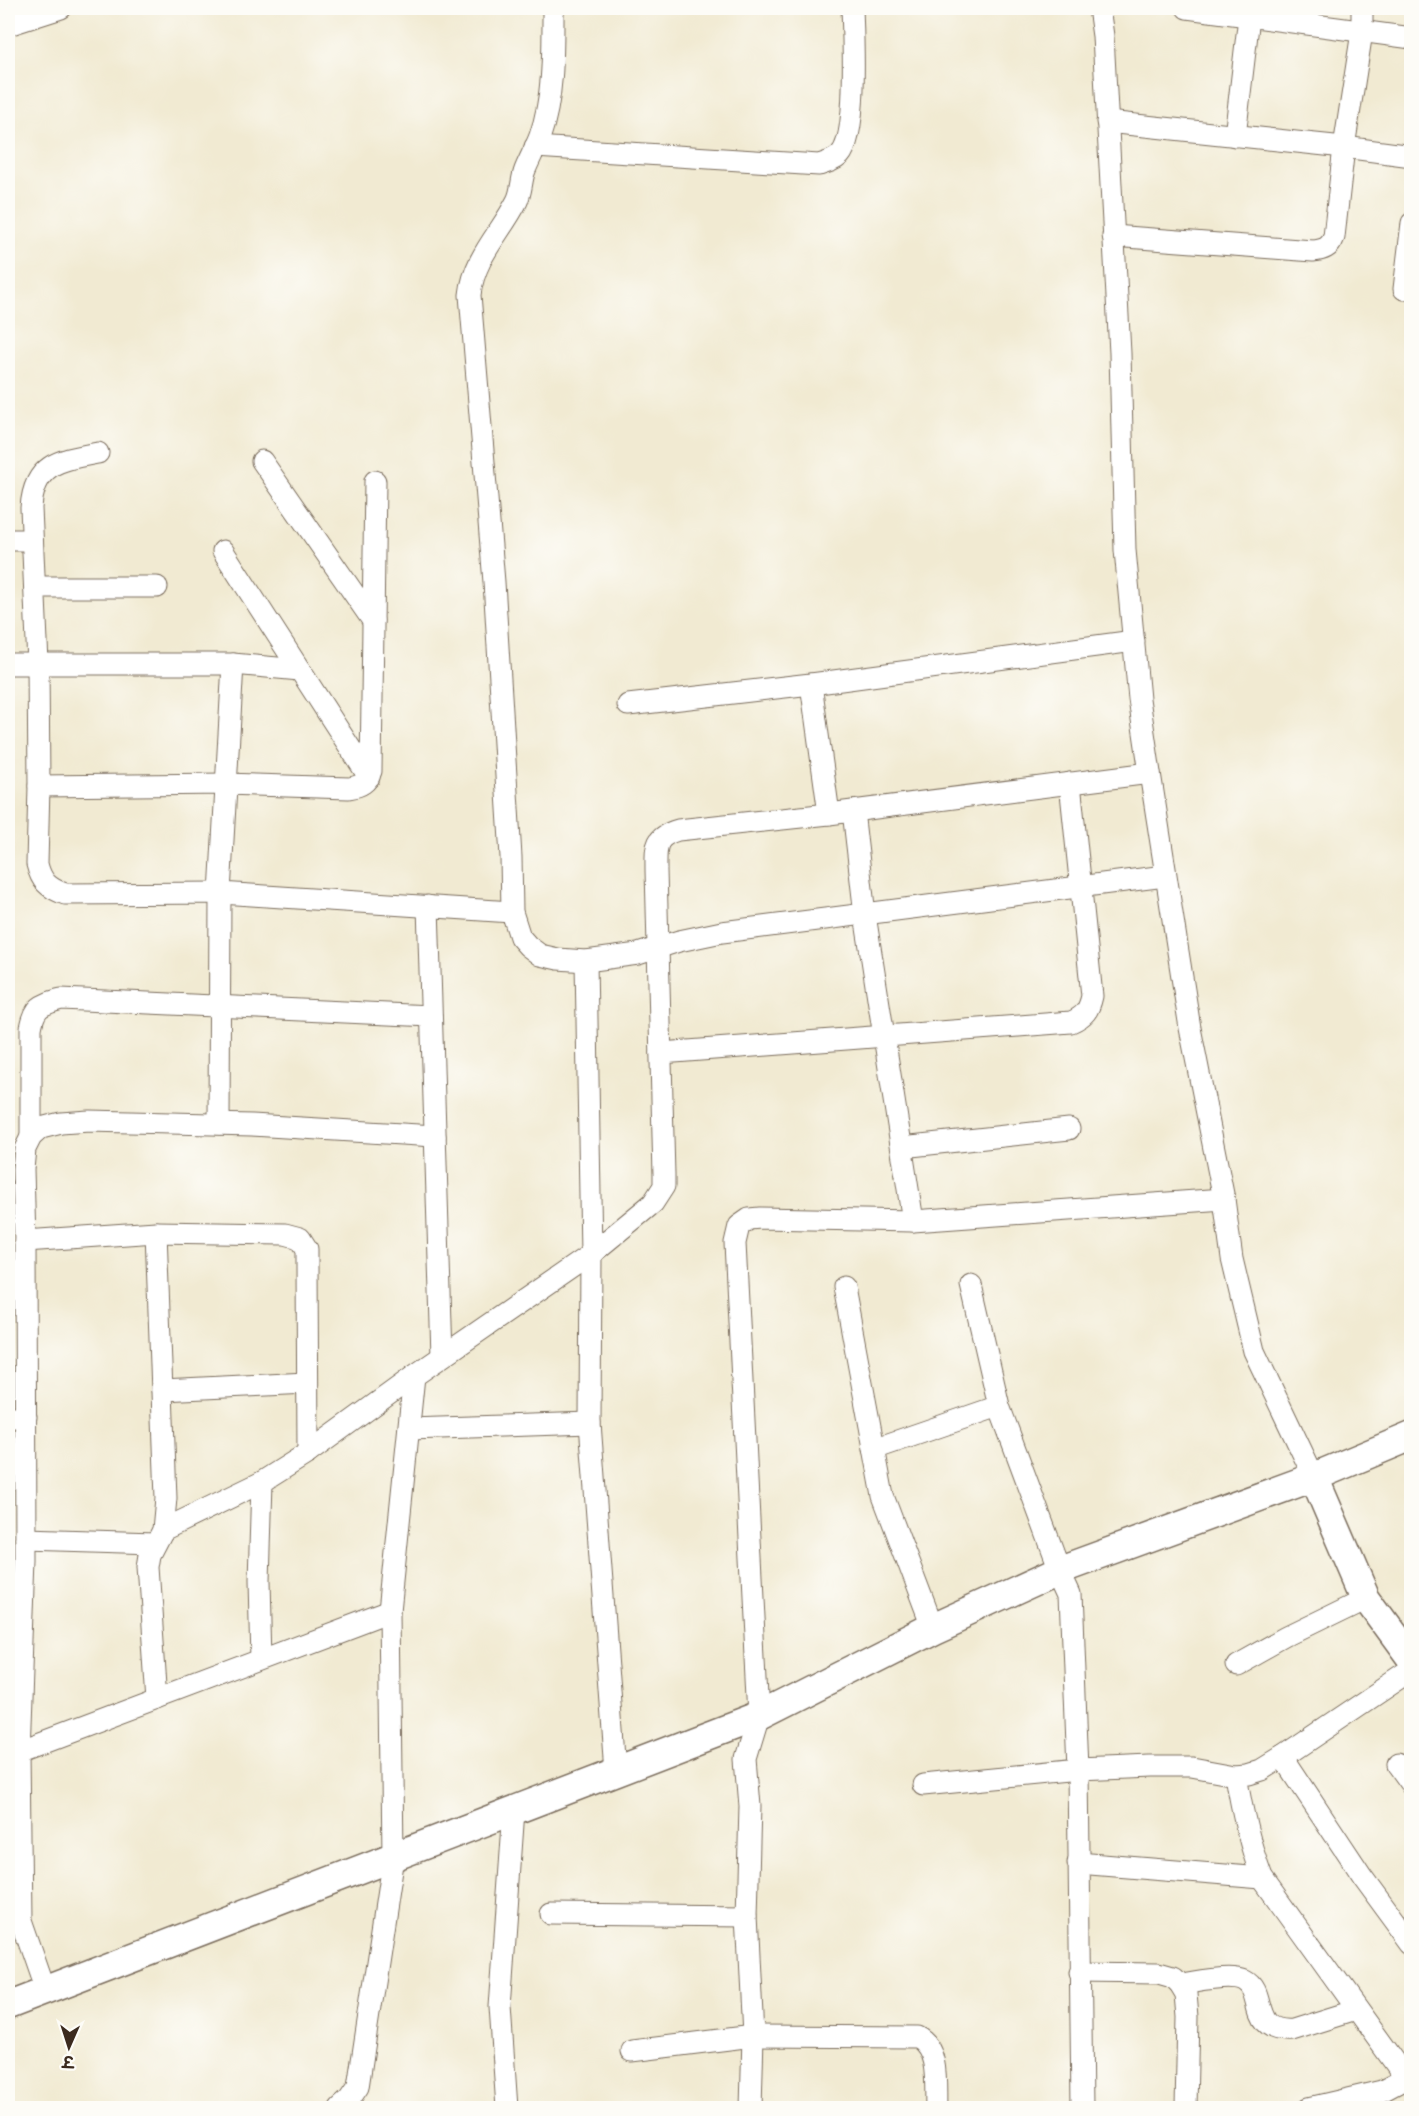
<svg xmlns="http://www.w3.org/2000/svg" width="1419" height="2116" font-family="'Indie Flower','Playpen Sans Deva',sans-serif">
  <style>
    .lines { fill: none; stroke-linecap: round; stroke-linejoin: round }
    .street-casing { stroke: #7b6d5d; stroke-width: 23 }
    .secondary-casing { stroke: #7b6d5d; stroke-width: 31 }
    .street { stroke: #fff; stroke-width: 21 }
    .secondary { stroke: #fff; stroke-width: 28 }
  </style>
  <rect width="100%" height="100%" fill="#fdfcf7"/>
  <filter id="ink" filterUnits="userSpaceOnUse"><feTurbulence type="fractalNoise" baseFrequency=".0167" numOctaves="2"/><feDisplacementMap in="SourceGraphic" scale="12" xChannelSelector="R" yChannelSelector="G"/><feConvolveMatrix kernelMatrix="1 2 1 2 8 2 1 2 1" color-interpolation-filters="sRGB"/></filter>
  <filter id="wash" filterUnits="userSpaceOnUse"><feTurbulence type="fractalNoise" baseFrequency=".008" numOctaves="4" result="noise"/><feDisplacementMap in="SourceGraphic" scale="24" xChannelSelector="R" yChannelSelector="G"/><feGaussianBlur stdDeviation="1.35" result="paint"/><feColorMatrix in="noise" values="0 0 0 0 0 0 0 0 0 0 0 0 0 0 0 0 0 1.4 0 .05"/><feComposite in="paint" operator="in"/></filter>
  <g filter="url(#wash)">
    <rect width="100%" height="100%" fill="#f1ead2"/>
  </g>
  <g filter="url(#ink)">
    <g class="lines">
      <g class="street-casing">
        <g id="street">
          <path d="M553 8C553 49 554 96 540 136 536 147 530 158 525 170 521 180 522 191 517 201 501 233 474 257 470 295L494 582 511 857 512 912 520 937 528 946 540 955 558 959 586 961 638 954 679 941 722 932 1165 876"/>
          <polyline points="1099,8 1103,36 1120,353 1125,550 1139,699 1150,773 1190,1028 1224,1199 1232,1259 1254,1351 1314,1477"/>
          <polyline points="1187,8 1412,38"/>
          <polyline points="8,25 61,8"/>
          <polyline points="1107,122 1344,147 1412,156"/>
          <polyline points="1235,136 1249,17"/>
          <path d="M535 147 819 165C826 163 834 161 840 155 858 136 853 36 852 8"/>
          <path d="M1113 236 1313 251C1323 250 1330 248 1334 237L1344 147 1362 32V8"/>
          <polyline points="1404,289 1412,223"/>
          <path d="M98 453C60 460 34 463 31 508L38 664 39 786 37 864C41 881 48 888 65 894L220 893 512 912"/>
          <polyline points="262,461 373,621"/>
          <polyline points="8,540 32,540"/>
          <polyline points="223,551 369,777"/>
          <polyline points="35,587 157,587"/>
          <polyline points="8,664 233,664 300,670"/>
          <polyline points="811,684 829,814"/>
          <polyline points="628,705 811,684 1134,641"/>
          <path d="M39 786 226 784 349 788C361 786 367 783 371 771L375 481"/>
          <polyline points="853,811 865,915 913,1221"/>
          <polyline points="428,906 442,1356"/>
          <polyline points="586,961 591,1254 590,1423 616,1771"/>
          <path d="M661 1053 1071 1022C1085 1016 1089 1010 1092 996L1070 783"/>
          <polyline points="219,1124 220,893 233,664"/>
          <path d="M31 1137V1028C35 1006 41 1005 61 999L431 1016"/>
          <polyline points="902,1147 1069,1129"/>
          <polyline points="156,1232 166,1498 163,1530 150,1555 148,1567 157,1699"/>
          <polyline points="25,1241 156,1232 285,1234 300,1238 307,1249 307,1263 308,1453"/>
          <polyline points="971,1285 999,1406 1060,1570 1071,1594 1078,1770 1082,2108"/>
          <polyline points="844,1287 883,1496 933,1628"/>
          <polyline points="162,1390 307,1383"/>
          <polyline points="8,1417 26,1417"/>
          <polyline points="409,1429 590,1423"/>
          <polyline points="874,1449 999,1406"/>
          <path d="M163 1530 262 1482 308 1453 414 1376 591 1254 653 1203 664 1186V1175L656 870C656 847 654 837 678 830L829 814 1150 773"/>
          <polyline points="26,1539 155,1543"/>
          <polyline points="261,1659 259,1582 262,1482"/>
          <polyline points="1236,1665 1286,1637 1366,1598"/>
          <polyline points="19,1751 390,1611"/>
          <polyline points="1283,1757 1362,1876 1412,1944"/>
          <polyline points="1396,1764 1412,1786"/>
          <path d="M1236 1775C1242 1812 1249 1843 1262 1878L1405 2077"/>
          <polyline points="923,1785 1078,1770 1150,1767 1192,1767 1236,1775 1249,1774 1262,1770 1283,1757 1412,1670"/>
          <polyline points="1078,1863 1262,1878"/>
          <polyline points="551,1914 747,1916"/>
          <polyline points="1079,1972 1159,1973 1173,1977 1180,1984 1186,1994 1188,2017 1186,2108"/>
          <path d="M1180 1984C1197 1982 1231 1974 1245 1981 1267 1992 1248 2033 1292 2030L1356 2010"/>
          <polyline points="45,1990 21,1921 19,1751 26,1561 25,1241 23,1169 25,1149 31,1137 41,1128 61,1123 89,1121 252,1125 435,1136"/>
          <path d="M632 2051 753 2036 917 2037C940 2049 935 2086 936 2108"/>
          <polyline points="340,2108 349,2100 358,2087 393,1857 390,1611 414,1376"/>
          <polyline points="507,2108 500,2007 514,1810"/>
          <polyline points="751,2108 753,2036 747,1916 750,1806 746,1759 759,1716 735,1243 739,1226 749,1219 760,1218 913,1221 1224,1199"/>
          <polyline points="1309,2108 1382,2091 1412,2075"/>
        </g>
      </g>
      <g class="secondary-casing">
        <g id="secondary">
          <polyline points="1314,1477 1366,1598 1412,1661"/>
          <polyline points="8,2005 759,1716 933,1628 1060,1570 1314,1477 1412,1436"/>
        </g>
      </g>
      <use href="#street" class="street"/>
      <use href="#secondary" class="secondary"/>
    </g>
  </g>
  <rect width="1419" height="2116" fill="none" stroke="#fdfcf7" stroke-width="30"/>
  <g transform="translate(69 2047) rotate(183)" stroke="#fdfcf7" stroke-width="4.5" paint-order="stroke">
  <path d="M0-4.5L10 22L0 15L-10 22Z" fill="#3b2a1e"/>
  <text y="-9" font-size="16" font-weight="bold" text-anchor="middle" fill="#3b2a1e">उ</text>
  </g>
</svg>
